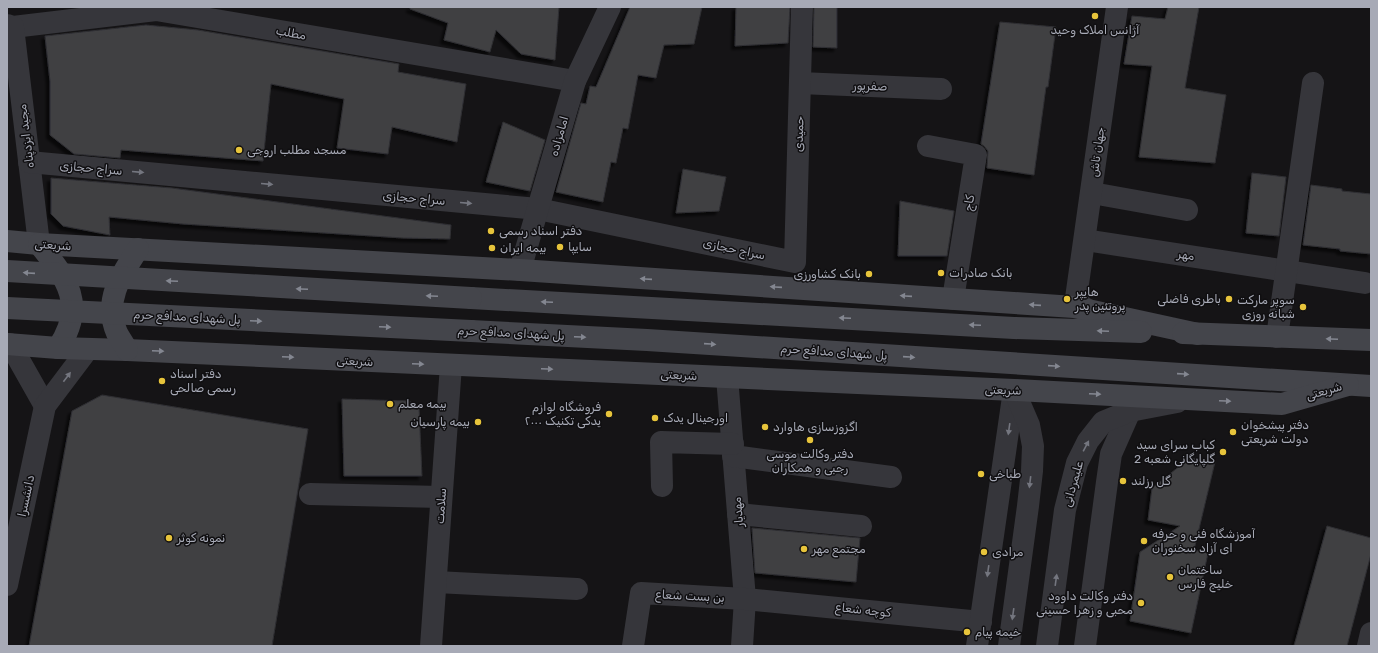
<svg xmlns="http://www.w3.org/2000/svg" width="1378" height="653" font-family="Rubik,'Noto Naskh Arabic',sans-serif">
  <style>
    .building { fill: #3f3f43; stroke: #2f2f32; filter: url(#shadow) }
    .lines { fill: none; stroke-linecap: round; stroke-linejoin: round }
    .minor { stroke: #36363b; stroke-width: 22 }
    .tertiary { stroke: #36363b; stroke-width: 22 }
    .secondary { stroke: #44454b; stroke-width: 22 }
    .secondary-bridge { stroke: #44454b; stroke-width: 22 }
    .oneway { fill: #74767f }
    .oneway2 { fill: #848791 }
    .poi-dot { fill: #e7c43b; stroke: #100f11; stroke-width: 1.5 }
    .labels { text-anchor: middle; stroke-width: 3; stroke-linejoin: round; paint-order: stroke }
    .poi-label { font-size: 12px; fill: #a7aab6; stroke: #100f11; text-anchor: start }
    .street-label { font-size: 12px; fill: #a7aab6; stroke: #100f11 }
  </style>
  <defs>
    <filter id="shadow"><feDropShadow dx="-3.5" dy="3.5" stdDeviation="1" flood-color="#0009"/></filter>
  </defs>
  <rect width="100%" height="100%" fill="#151416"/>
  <g class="building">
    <polygon points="410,7 559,7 555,60 521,54 496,30 490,52 444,40 448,23 410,9"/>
    <polygon points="630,7 702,7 694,44 664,45 656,78 638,75 628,129 623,128 616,163 611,162 603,202 556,192 581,103 586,104 590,86 596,87"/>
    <polygon points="736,7 790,7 788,43 735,46"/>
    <polygon points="814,7 837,7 837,48 813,47"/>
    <polygon points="1168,7 1199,7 1185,88 1226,95 1215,163 1139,157 1152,66 1124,64 1132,16 1165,19"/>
    <polygon points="1000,22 1056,27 1048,87 1046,87 1034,175 987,168 988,151 984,146 981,144"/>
    <polygon points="146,25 198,30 399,64 398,72 466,84 457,142 392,127 388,154 337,148 344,99 271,84 263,161 121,150 120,158 74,154 50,135 50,81 45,36"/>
    <polygon points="503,122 545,140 530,191 486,182"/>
    <polygon points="683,169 726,177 719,211 676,213"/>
    <polygon points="1252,173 1286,177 1279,236 1246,233"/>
    <polygon points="51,178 172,188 451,225 450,239 403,238 183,224 109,217 110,235 63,226 51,214"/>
    <polygon points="1311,185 1342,189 1342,191 1371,194 1371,254 1340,251 1340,249 1303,245"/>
    <polygon points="900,201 954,211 947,256 898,256"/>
    <polygon points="102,395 308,429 272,646 29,646 72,411"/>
    <polygon points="342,399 409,401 419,408 422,476 344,476"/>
    <polygon points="1190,458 1215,462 1194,550 1208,553 1191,633 1130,621 1140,552 1180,526 1148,520 1152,488"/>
    <polygon points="1327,526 1371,538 1371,554 1347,646 1294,646"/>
    <polygon points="752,528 860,538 856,582 755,573"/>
  </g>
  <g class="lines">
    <g class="minor">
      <polyline points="7,25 13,27 156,10 575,81"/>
      <polyline points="13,27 39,244"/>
      <polyline points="800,83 941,89"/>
      <polyline points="928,146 976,155 953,299"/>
      <polyline points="29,162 538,209 795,262 802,7"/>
      <polyline points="1092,193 1187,210"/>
      <polyline points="1085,240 1365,283"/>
      <polyline points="520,270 575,81 610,7"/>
      <polyline points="1277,337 1313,83"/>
      <polyline points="10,344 45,406"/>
      <polyline points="727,377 745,599 742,646"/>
      <polyline points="733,456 891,477"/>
      <polyline points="662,486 661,442 733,444"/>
      <polyline points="310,494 441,497"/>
      <polyline points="738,514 861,526"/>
      <polyline points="436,582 577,589"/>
      <polyline points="7,585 45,406 88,349"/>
      <polyline points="431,646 451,365"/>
      <polyline points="633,646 641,593 745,599 981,622"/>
      <polyline points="977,646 1014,390"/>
      <polyline points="1085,646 1107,482 1111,454 1130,411"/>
      <polyline points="1368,646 1371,633"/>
    </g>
    <g class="tertiary">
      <polyline points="1088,310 1083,307 1076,298 1117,7"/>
      <polyline points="1009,646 1028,506 1032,471 1033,446 1029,425 1014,390"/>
      <polyline points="1047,646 1065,510 1077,463 1088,441 1103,422 1130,411 1177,402"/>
    </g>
    <g class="secondary">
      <polyline points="7,241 39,244 520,270 1074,307 1198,334"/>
      <path d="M39 244C67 279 87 305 58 348"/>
      <polyline points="471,298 1014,328 1141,332"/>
      <polyline points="471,331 647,340 1371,386"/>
      <polyline points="1183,333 1371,340"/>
      <polyline points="7,344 58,348 127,350 1014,390 1282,404 1348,385"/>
      <path d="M127 350C124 344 120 339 117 333 103 301 121 275 138 249"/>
    </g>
    <g class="secondary-bridge">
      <polyline points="7,271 471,298"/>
      <polyline points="7,308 471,331"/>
    </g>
  </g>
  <defs><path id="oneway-solid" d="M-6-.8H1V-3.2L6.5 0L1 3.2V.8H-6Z"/></defs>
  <g class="oneway">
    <use href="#oneway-solid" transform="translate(138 172) rotate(5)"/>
    <use href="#oneway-solid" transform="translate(267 184) rotate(5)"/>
    <use href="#oneway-solid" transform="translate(466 203) rotate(5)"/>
    <use href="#oneway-solid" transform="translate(67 377) rotate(-53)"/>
    <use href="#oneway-solid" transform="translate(1009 429) rotate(98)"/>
    <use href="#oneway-solid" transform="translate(1086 446) rotate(-62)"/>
    <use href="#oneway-solid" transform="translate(1030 482) rotate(97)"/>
    <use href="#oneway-solid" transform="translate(988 571) rotate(98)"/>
    <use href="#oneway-solid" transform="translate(1056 580) rotate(-82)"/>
    <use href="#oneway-solid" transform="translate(1013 614) rotate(98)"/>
  </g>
  <g class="oneway2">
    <use href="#oneway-solid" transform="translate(29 273) rotate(-176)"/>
    <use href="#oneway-solid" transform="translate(646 279) rotate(-176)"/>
    <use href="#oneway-solid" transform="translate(172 281) rotate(-177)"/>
    <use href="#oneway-solid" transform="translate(776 287) rotate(-176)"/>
    <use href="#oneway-solid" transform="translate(302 289) rotate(-177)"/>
    <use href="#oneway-solid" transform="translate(432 296) rotate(-177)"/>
    <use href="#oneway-solid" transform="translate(906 296) rotate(-176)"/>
    <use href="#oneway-solid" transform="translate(547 302) rotate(-177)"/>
    <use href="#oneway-solid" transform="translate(1035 305) rotate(-176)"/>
    <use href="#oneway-solid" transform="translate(845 318) rotate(-177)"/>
    <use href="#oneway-solid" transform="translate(256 321) rotate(3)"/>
    <use href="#oneway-solid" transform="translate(975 325) rotate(-177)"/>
    <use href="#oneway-solid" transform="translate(385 327) rotate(3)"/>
    <use href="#oneway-solid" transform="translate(1103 331) rotate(-178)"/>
    <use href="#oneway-solid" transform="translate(580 337) rotate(3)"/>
    <use href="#oneway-solid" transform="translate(1332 339) rotate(-178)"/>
    <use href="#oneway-solid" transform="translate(710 344) rotate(4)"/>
    <use href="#oneway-solid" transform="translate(158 351) rotate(3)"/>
    <use href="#oneway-solid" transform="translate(288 357) rotate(3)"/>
    <use href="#oneway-solid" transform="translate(909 357) rotate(4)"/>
    <use href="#oneway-solid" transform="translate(418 364) rotate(3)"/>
    <use href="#oneway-solid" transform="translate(1054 366) rotate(4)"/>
    <use href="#oneway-solid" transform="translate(547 369) rotate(3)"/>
    <use href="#oneway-solid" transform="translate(1183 374) rotate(4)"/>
    <use href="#oneway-solid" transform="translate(1095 394) rotate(3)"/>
    <use href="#oneway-solid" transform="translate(1225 401) rotate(3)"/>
  </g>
  <g class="poi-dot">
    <circle cx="1095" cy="16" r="4"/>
    <circle cx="239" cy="150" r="4"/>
    <circle cx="491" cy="231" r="4"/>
    <circle cx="560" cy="247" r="4"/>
    <circle cx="492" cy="248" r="4"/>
    <circle cx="941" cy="273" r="4"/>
    <circle cx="869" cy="274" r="4"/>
    <circle cx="1067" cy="299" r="4"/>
    <circle cx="1229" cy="299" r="4"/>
    <circle cx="1303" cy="307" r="4"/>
    <circle cx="162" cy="381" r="4"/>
    <circle cx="390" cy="404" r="4"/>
    <circle cx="609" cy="414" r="4"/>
    <circle cx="655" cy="418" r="4"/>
    <circle cx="478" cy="422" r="4"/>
    <circle cx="765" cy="427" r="4"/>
    <circle cx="1233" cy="432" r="4"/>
    <circle cx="810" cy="440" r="4"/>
    <circle cx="1223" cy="452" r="4"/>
    <circle cx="981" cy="474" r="4"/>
    <circle cx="1123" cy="481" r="4"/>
    <circle cx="169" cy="538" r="4"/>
    <circle cx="1144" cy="541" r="4"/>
    <circle cx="804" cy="549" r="4"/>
    <circle cx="984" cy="552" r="4"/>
    <circle cx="1170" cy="577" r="4"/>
    <circle cx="1141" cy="603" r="4"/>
    <circle cx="967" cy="632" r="4"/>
  </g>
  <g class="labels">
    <g class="poi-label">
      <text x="1095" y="34" text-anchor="middle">آژانس املاک وحید</text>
      <text x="247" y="154">مسجد مطلب اروجی</text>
      <text x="499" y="235">دفتر اسناد رسمی</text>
      <text x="568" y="251">سایپا</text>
      <text x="500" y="252">بیمه ایران</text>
      <text x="949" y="277">بانک صادرات</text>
      <text x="861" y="278" text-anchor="end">بانک کشاورزی</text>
      <text x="1075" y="296">هایپر<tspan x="1075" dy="14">پروتئین پدر</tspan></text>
      <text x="1221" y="303" text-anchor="end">باطری فاضلی</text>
      <text x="1295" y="304" text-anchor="end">سوپر مارکت<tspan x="1295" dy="14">شبانه روزی</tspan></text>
      <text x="170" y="378">دفتر اسناد<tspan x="170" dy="14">رسمی صالحی</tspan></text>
      <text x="398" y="408">بیمه معلم</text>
      <text x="601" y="411" text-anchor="end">فروشگاه لوازم<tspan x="601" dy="14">یدکی تکنیک ۲۰۰۰</tspan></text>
      <text x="663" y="422">اورجینال یدک</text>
      <text x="470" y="426" text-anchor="end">بیمه پارسیان</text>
      <text x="1241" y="429">دفتر پیشخوان<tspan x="1241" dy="14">دولت شریعتی</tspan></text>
      <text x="773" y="431">اگزوزسازی هاوارد</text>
      <text x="1215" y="449" text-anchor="end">کباب سرای سید<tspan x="1215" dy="14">گلپایگانی شعبه 2</tspan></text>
      <text x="810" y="458" text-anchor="middle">دفتر وکالت موسی<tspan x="810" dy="14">رجبی و همکاران</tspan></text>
      <text x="989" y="478">طباخی</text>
      <text x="1131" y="485">گل رزلند</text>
      <text x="1152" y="538">آموزشگاه فنی و حرفه<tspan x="1152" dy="14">ای آزاد سخنوران</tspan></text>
      <text x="177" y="542">نمونه کوثر</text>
      <text x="812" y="553">مجتمع مهر</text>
      <text x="992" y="556">مرادی</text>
      <text x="1178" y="574">ساختمان<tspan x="1178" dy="14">خلیج فارس</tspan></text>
      <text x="1133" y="600" text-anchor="end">دفتر وکالت داوود<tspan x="1133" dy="14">محبی و زهرا حسینی</tspan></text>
      <text x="975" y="636">خیمه پیام</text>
    </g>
    <g class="street-label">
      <text transform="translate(291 33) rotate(10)" y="4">مطلب</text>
      <text transform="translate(870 86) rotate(2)" y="4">صفرپور</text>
      <text transform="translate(799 134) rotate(-88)" y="4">حمیدی</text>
      <text transform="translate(26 136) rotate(-97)" y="4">مجید ایزدپناه</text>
      <text transform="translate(559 136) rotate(-74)" y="4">امامزاده</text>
      <text transform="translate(1097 152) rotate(-82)" y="4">جهان تاش</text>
      <text transform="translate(91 168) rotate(5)" y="4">سراج حجازی</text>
      <text transform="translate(414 198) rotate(5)" y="4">سراج حجازی</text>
      <text transform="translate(969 203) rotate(-81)" y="4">کاج</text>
      <text transform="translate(53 245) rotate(4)" y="4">شریعتی</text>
      <text transform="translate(734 249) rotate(12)" y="4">سراج حجازی</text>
      <text transform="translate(1186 255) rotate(9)" y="4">مهر</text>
      <text transform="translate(187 317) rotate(3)" y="4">پل شهدای مدافع حرم</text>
      <text transform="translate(511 333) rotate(3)" y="4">پل شهدای مدافع حرم</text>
      <text transform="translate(834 352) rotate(4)" y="4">پل شهدای مدافع حرم</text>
      <text transform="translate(355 361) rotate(3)" y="4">شریعتی</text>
      <text transform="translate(679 375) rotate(3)" y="4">شریعتی</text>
      <text transform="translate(1003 390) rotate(2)" y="4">شریعتی</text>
      <text transform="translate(1324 391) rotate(-16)" y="4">شریعتی</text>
      <text transform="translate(1073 484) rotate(-74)" y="4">علیمردانی</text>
      <text transform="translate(26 496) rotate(-78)" y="4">دانشسرا</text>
      <text transform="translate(441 506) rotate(-86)" y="4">سلامت</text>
      <text transform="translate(738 512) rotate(-95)" y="4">مهدیار</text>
      <text transform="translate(690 596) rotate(3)" y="4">بن بست شعاع</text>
      <text transform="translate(863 610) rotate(6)" y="4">کوچه شعاع</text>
    </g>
  </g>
  <rect width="1378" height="653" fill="none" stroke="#a7aab6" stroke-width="16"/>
</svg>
